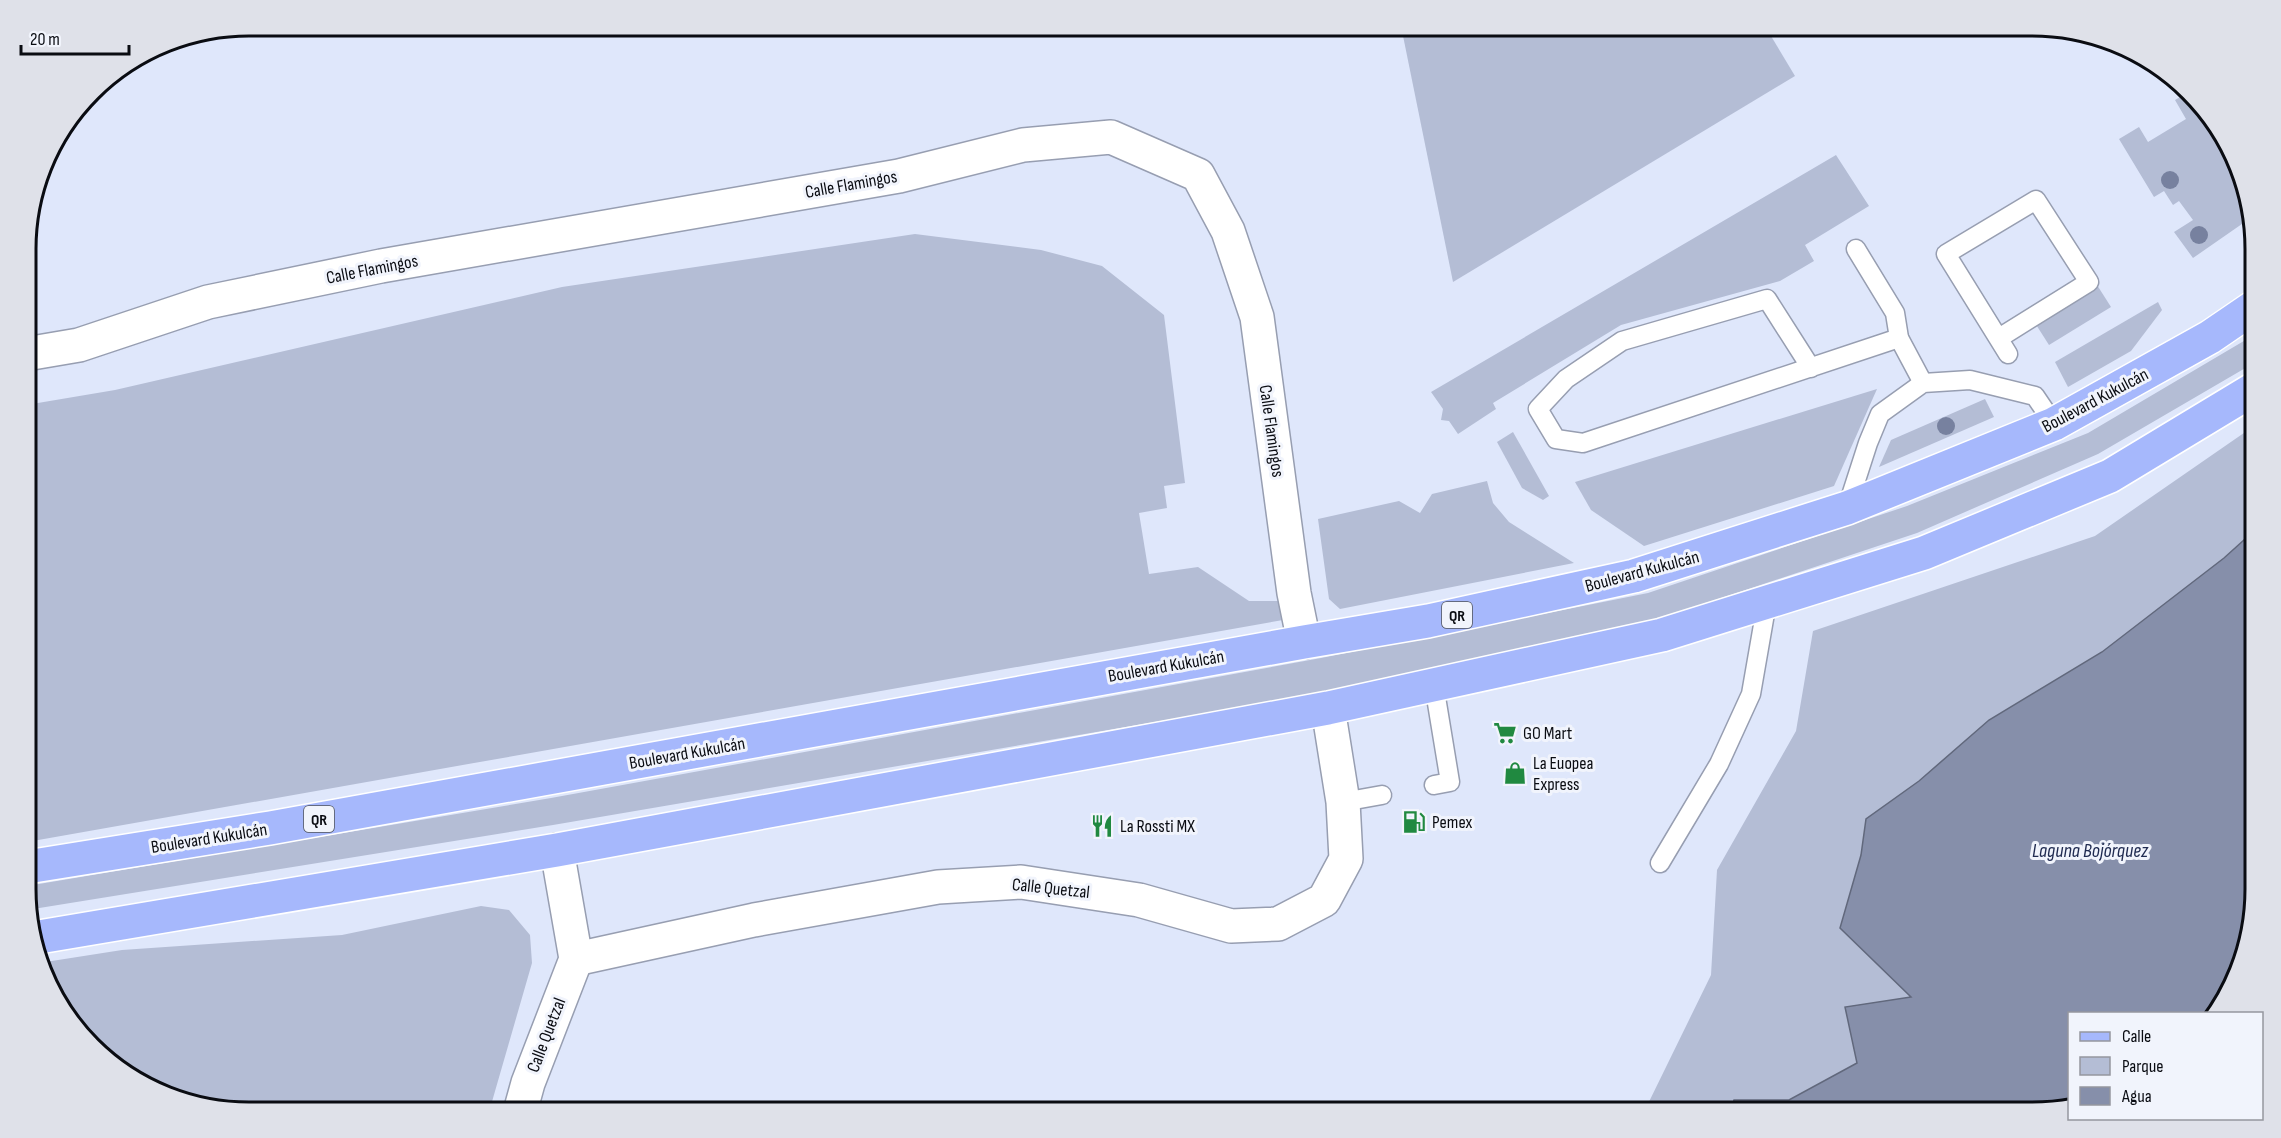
<svg xmlns="http://www.w3.org/2000/svg" width="2281" height="1138" font-family="'Sofia Sans Condensed',sans-serif">
  <style>
    .green { fill: #b4bdd5 }
    .water { fill: #868faa; stroke: #61687c; stroke-width: 1.5 }
    .lines { fill: none; stroke-linecap: round; stroke-linejoin: round }
    .service-casing { stroke: #979eb1; stroke-width: 21 }
    .minor-casing { stroke: #979eb1; stroke-width: 36 }
    .primary-casing { stroke: #fff; stroke-width: 36 }
    .service { stroke: #fff; stroke-width: 18 }
    .minor { stroke: #fff; stroke-width: 33 }
    .primary { stroke: #a6b8fc; stroke-width: 33 }
    .tree { fill: #77819f }
    .labels { text-anchor: middle; stroke-width: 6; stroke-linejoin: round; paint-order: stroke }
    .shield { fill: #f1f4fc; stroke: #4f5258; stroke-width: 1.5 }
    .shield-label { font-size: 16px; font-weight: bold; fill: #0a0c12 }
    .street-label { font-size: 18px; fill: #0a0c12; stroke: #f1f4fc }
    .poi-label { font-size: 18px; fill: #0a0c12; stroke: #f1f4fc; text-anchor: start }
    .water-label { font-size: 20px; font-style: italic; fill: #202b51; stroke: #f1f4fc }
    .rim { fill: none; stroke: #0a0c12; stroke-width: 3 }
  </style>
  <rect width="100%" height="100%" fill="#dfe7fb"/>
  <g class="green">
    <polygon points="1401,26 1765,26 1795,76 1453,282"/>
    <polygon points="2189,92 2218,125 2252,217 2193,258 2174,232 2193,220 2179,201 2173,205 2164,191 2154,197 2119,139 2139,127 2148,142 2186,119 2175,100"/>
    <polygon points="1836,155 1869,206 1805,245 1814,261 1780,281 1621,325 1493,403 1496,409 1458,434 1449,421 1441,420 1443,409 1431,392"/>
    <polygon points="915,234 1041,250 1102,266 1164,315 1185,483 1164,486 1167,508 1139,513 1149,574 1198,567 1249,601 1278,601 1283,620 27,842 26,405 115,390 562,287"/>
    <polygon points="2097,285 2111,307 2049,345 2035,323"/>
    <polygon points="2158,302 2162,310 2131,351 2068,387 2055,362"/>
    <polygon points="2254,335 2254,363 2098,454 1917,533 1658,619 1325,693 553,825 27,910 27,886 551,798 1321,658 1648,593 1907,506 2088,433"/>
    <polygon points="1877,389 1834,486 1644,546 1591,510 1575,482"/>
    <polygon points="1985,399 1994,417 1879,467 1891,440"/>
    <polygon points="2254,426 2254,531 2224,558 2102,652 1989,720 1919,781 1866,819 1861,855 1912,997 1857,1063 1789,1100 1734,1100 1731,1112 1644,1112 1711,975 1717,870 1796,731 1813,631 2095,536"/>
    <polygon points="1513,432 1549,496 1543,500 1522,488 1497,442"/>
    <polygon points="1487,481 1493,503 1509,522 1574,563 1340,609 1329,599 1318,519 1399,501 1420,513 1432,494"/>
    <polygon points="481,906 509,910 530,935 532,963 489,1112 249,1112 151,1090 72,1025 42,974 39,963 122,950 342,935"/>
  </g>
  <polygon class="water" points="2254,531 2255,889 2233,987 2215,1013 2070,1014 2069,1107 2046,1112 1731,1112 1734,1100 1789,1100 1857,1063 1845,1007 1911,997 1840,928 1861,855 1866,819 1919,781 1989,720 2102,652 2224,558"/>
  <g class="lines">
    <g class="service-casing">
      <g id="service">
        <polyline points="1856,249 1895,313 1899,338 1923,383"/>
        <polyline points="1999,338 2089,282 2036,200 1946,254 2008,354"/>
        <polyline points="1811,368 1767,299 1622,341 1566,379 1538,409 1556,439 1583,443 1899,338"/>
        <polyline points="1847,508 1868,443 1880,414 1923,383 1970,380 2035,396 2054,424"/>
        <polyline points="1434,785 1450,782 1434,685"/>
        <polyline points="1343,802 1382,795"/>
        <polyline points="1660,863 1719,764 1751,694 1767,602"/>
      </g>
    </g>
    <g class="minor-casing">
      <g id="minor">
        <polyline points="26,354 79,345 208,302 381,266 899,176 1023,145 1111,137 1198,175 1228,231 1257,317 1294,593 1304,642"/>
        <polyline points="576,959 754,920 938,887 1021,882 1139,900 1231,926 1278,924 1324,900 1346,859 1343,802 1328,708"/>
        <polyline points="520,1112 528,1083 576,959 557,850"/>
      </g>
    </g>
    <g class="primary-casing">
      <g id="primary">
        <polyline points="27,867 270,828 1304,642 1428,621 1634,576 1847,508 2054,424 2210,337 2254,307"/>
        <polyline points="33,938 557,850 1328,708 1662,635 1924,553 2110,476 2254,389"/>
      </g>
    </g>
    <use href="#service" class="service"/>
    <use href="#minor" class="minor"/>
    <use href="#primary" class="primary"/>
  </g>
  <g class="tree">
    <circle cx="2170" cy="180" r="9"/>
    <circle cx="2199" cy="235" r="9"/>
    <circle cx="1946" cy="426" r="9"/>
  </g>
  <defs>
    <g id="supermarket-bare" transform="scale(1.8)"><path d="M-6-5.5h2.5l.6 2H6L4.5 2H-2.5L-4.4-4H-6ZM-1.5 3.2a1.3 1.3 0 1 0 .1 0ZM3 3.2a1.3 1.3 0 1 0 .1 0Z" fill="#208940" stroke="#f1f4fc" stroke-width="2.5" paint-order="stroke"/></g>
    <g id="shop-bare" transform="scale(1.8)"><path d="M-5-2.5h2.3a2.7 3.5 0 0 1 5.4 0H5L5.5 6h-11ZM-1.5-2.5h3a1.5 2.3 0 0 0-3 0Z" fill="#208940" stroke="#f1f4fc" stroke-width="2.5" paint-order="stroke"/></g>
    <g id="fuel-bare" transform="scale(1.8)"><path d="M-5.5-6h7V0h2V4h1.3V-2.5L3-4.5l.8-.8L6-3V5H2.5V1h-1V6h-7ZM-4.2-4.7v3.2H.2V-4.7Z" fill="#208940" stroke="#f1f4fc" stroke-width="2.5" paint-order="stroke"/></g>
    <g id="restaurant-bare" transform="scale(1.8)"><path d="M-5-6h1v4h1v-4h1v4h1v-4h1v5L-1.5 .5V6h-2V.5L-5-1ZM5-6V6H3V1.5H1.5Q1.5-4 5-6Z" fill="#208940" stroke="#f1f4fc" stroke-width="2.5" paint-order="stroke"/></g>
  </defs>
  <g fill-rule="evenodd">
    <use href="#supermarket-bare" x="1505" y="733"/>
    <use href="#shop-bare" x="1515" y="773"/>
    <use href="#fuel-bare" x="1414" y="822"/>
    <use href="#restaurant-bare" x="1102" y="826"/>
  </g>
  <g class="labels">
    <g class="shield">
      <rect x="1442" y="602" width="30" height="26" rx="4.5"/>
      <rect x="304" y="806" width="30" height="26" rx="4.5"/>
    </g>
    <g class="shield-label">
      <text x="1457" y="621">QR</text>
      <text x="319" y="825">QR</text>
    </g>
    <g class="street-label">
      <text transform="translate(851 184) rotate(-10)" y="6">Calle Flamingos</text>
      <text transform="translate(372 269) rotate(-11)" y="6">Calle Flamingos</text>
      <text transform="translate(2095 400) rotate(-28)" y="6">Boulevard Kukulcán</text>
      <text transform="translate(1272 431) rotate(82)" y="6">Calle Flamingos</text>
      <text transform="translate(1642 571) rotate(-15)" y="6">Boulevard Kukulcán</text>
      <text transform="translate(1166 666) rotate(-10)" y="6">Boulevard Kukulcán</text>
      <text transform="translate(687 753) rotate(-10)" y="6">Boulevard Kukulcán</text>
      <text transform="translate(209 838) rotate(-9)" y="6">Boulevard Kukulcán</text>
      <text transform="translate(1051 888) rotate(6)" y="6">Calle Quetzal</text>
      <text transform="translate(546 1035) rotate(-69)" y="6">Calle Quetzal</text>
    </g>
    <g class="poi-label">
      <text x="1523" y="739">GO Mart</text>
      <text x="1533" y="769">La Euopea<tspan x="1533" dy="21">Express</tspan></text>
      <text x="1432" y="828">Pemex</text>
      <text x="1120" y="832">La Rossti MX</text>
    </g>
    <g class="water-label">
      <text x="2090" y="857">Laguna Bojórquez</text>
    </g>
  </g>
  <path d="M0 0H2281V1138H0ZM249 36H2032A213 213 0 0 1 2245 249V889A213 213 0 0 1 2032 1102H249A213 213 0 0 1 36 889V249A213 213 0 0 1 249 36Z" fill="#dfe1e9" fill-rule="evenodd"/>
  <path class="rim" d="M249 36H2032A213 213 0 0 1 2245 249V889A213 213 0 0 1 2032 1102H249A213 213 0 0 1 36 889V249A213 213 0 0 1 249 36Z"/>
  <rect x="2068" y="1012" width="195" height="108" fill="#f1f4fc" stroke="#95979e" stroke-width="1.5"/>
  <rect x="2080" y="1032" width="30" height="9" fill="#a6b8fc" stroke="#95979e" stroke-width="1.5"/>
  <text x="2122" y="1042" font-size="18" fill="#0a0c12">Calle</text>
  <rect x="2080" y="1057" width="30" height="18" fill="#b4bdd5" stroke="#95979e" stroke-width="1.5"/>
  <text x="2122" y="1072" font-size="18" fill="#0a0c12">Parque</text>
  <rect x="2080" y="1087" width="30" height="18" fill="#868faa" stroke="#95979e" stroke-width="1.5"/>
  <text x="2122" y="1102" font-size="18" fill="#0a0c12">Agua</text>
  <path d="M21 45v9h108v-9" fill="none" stroke="#0a0c12" stroke-width="3"/>
  <text x="30" y="45" font-size="18" fill="#0a0c12" stroke="#f1f4fc" stroke-width="4.5" paint-order="stroke">20 m</text>
</svg>
